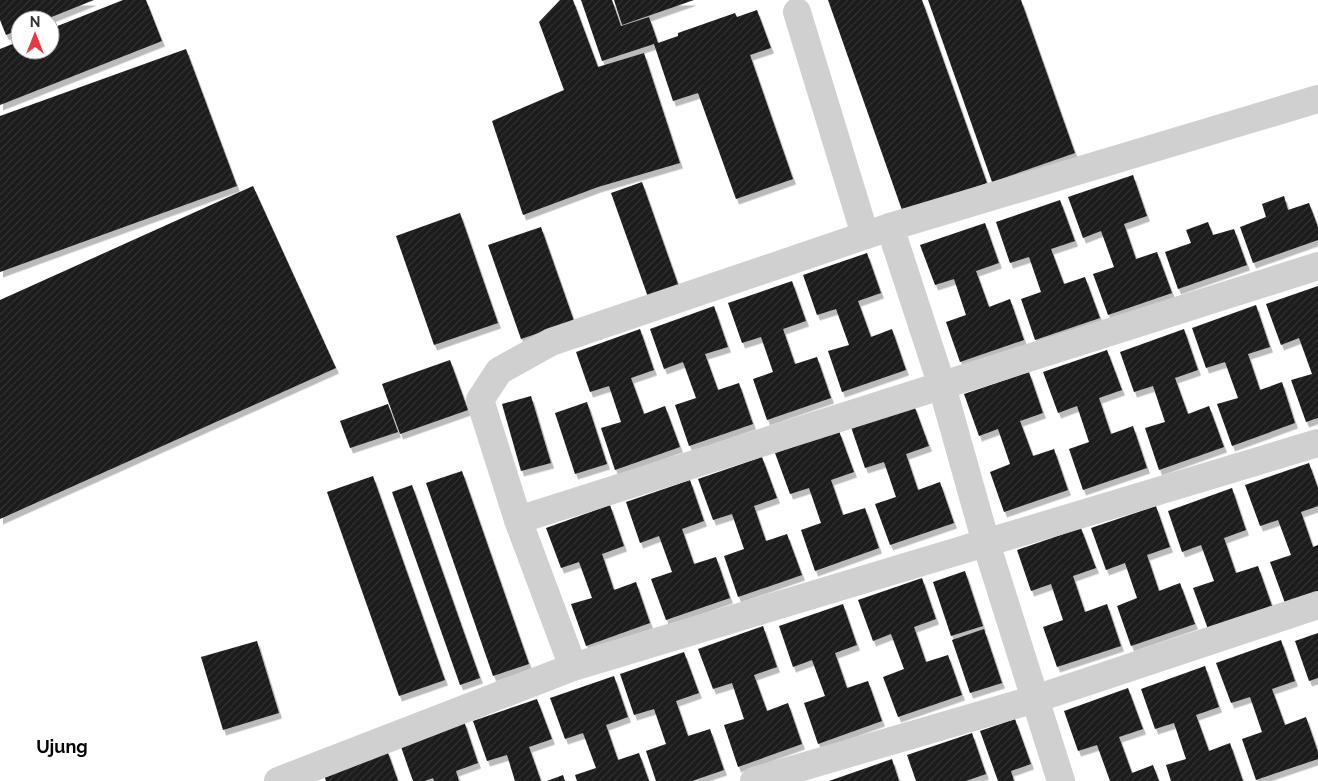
<svg xmlns="http://www.w3.org/2000/svg" width="1318" height="781" font-family="Raleway,sans-serif">
  <style>
    .building { fill: url(#building-hatch); filter: url(#shadow) }
    .lines { fill: none; stroke-linecap: round; stroke-linejoin: round }
    .minor { stroke: #d0d0d0; stroke-width: 28 }
    .labels { text-anchor: middle; stroke-width: 5; stroke-linejoin: round; paint-order: stroke }
    .quarter-label { font-size: 18px; font-weight: bold; fill: #000; stroke: #fff }
  </style>
  <defs>
    <pattern id="building-hatch" width="6" height="6" patternUnits="userSpaceOnUse" patternTransform="scale(1.25)"><rect width="6" height="6" fill="#1a1a1a"/><path d="M-1 1l2-2M0 6l6-6M5 7l2-2" fill="none" stroke="#333"/></pattern>
    <filter id="shadow"><feDropShadow dx="3" dy="5.5" stdDeviation="0" flood-color="#0004"/></filter>
  </defs>
  <rect width="100%" height="100%" fill="#fff"/>
  <g class="building">
    <polygon points="0,0 94,0 44,20 20,20 20,29 6,35 0,20"/>
    <polygon points="123,0 146,0 162,41 0,105 0,49 20,41 20,50 50,50 50,29"/>
    <polygon points="560,0 573,0 598,67 644,53 680,163 598,187 523,215 492,121 564,90 539,22"/>
    <polygon points="581,0 612,0 621,26 649,17 658,43 678,36 678,33 735,13 737,17 757,10 771,48 750,55 793,179 736,199 698,93 673,101 654,44 602,61"/>
    <polygon points="614,0 694,0 622,25"/>
    <polygon points="828,0 922,0 987,183 903,213"/>
    <polygon points="928,0 1021,0 1075,153 992,182"/>
    <polygon points="186,49 237,186 0,272 0,116"/>
    <polygon points="1133,175 1147,216 1124,224 1136,259 1157,252 1172,293 1108,315 1093,274 1114,267 1101,231 1083,238 1068,197"/>
    <polygon points="642,182 679,287 648,297 611,193"/>
    <polygon points="253,186 336,368 0,519 0,300"/>
    <polygon points="1284,196 1288,210 1309,203 1318,227 1318,240 1253,263 1240,227 1266,217 1262,204"/>
    <polygon points="1060,200 1075,241 1051,249 1064,284 1085,277 1100,318 1035,340 1021,299 1041,292 1029,257 1010,263 996,222"/>
    <polygon points="460,213 498,323 434,345 396,236"/>
    <polygon points="1208,222 1213,235 1234,229 1247,265 1178,289 1165,252 1191,243 1186,230"/>
    <polygon points="985,223 999,263 976,271 989,307 1010,299 1024,340 960,362 946,322 966,315 954,279 935,285 920,245"/>
    <polygon points="541,227 574,321 521,339 488,245"/>
    <polygon points="867,253 881,293 858,301 871,337 892,329 906,370 842,392 828,351 849,345 836,309 817,315 803,275"/>
    <polygon points="792,281 806,321 783,329 795,364 817,357 831,398 767,420 753,379 773,372 761,337 742,343 728,303"/>
    <polygon points="1318,286 1318,418 1306,422 1291,380 1312,374 1299,338 1281,345 1266,304"/>
    <polygon points="1256,305 1270,347 1248,354 1260,390 1282,382 1295,423 1232,446 1217,404 1238,398 1225,362 1206,368 1192,328"/>
    <polygon points="714,306 728,347 705,354 718,390 739,383 753,424 689,446 675,405 696,398 683,362 664,369 650,329"/>
    <polygon points="640,329 654,370 631,378 644,414 665,406 680,447 615,470 601,428 621,422 609,386 590,392 576,352"/>
    <polygon points="1184,329 1198,370 1175,378 1188,414 1209,406 1224,447 1159,470 1145,428 1165,422 1153,386 1134,392 1120,352"/>
    <polygon points="1107,350 1122,390 1099,398 1111,434 1133,426 1147,468 1083,490 1069,449 1089,442 1077,406 1058,413 1043,372"/>
    <polygon points="450,360 468,410 400,434 382,384"/>
    <polygon points="1029,372 1043,413 1020,421 1033,456 1054,449 1068,490 1004,512 990,472 1010,464 998,429 979,436 964,394"/>
    <polygon points="531,396 551,463 521,471 502,404"/>
    <polygon points="587,402 607,464 575,474 555,413"/>
    <polygon points="388,404 398,432 350,448 340,421"/>
    <polygon points="914,405 929,446 906,454 918,490 940,482 954,523 890,545 875,504 896,497 884,462 865,468 851,427"/>
    <polygon points="839,431 854,472 831,480 843,515 865,508 879,548 815,571 801,530 821,523 809,488 790,494 775,453"/>
    <polygon points="762,457 777,498 754,506 766,541 787,534 802,575 738,597 724,556 744,549 732,514 713,520 698,479"/>
    <polygon points="1309,463 1318,488 1318,506 1301,512 1313,547 1318,545 1318,591 1285,603 1270,562 1291,555 1278,520 1260,526 1245,485"/>
    <polygon points="462,471 529,664 493,676 426,483"/>
    <polygon points="373,476 445,680 399,696 327,492"/>
    <polygon points="690,480 704,521 682,529 694,564 716,557 730,598 666,620 651,579 672,572 659,536 640,543 626,502"/>
    <polygon points="412,485 480,678 460,685 392,492"/>
    <polygon points="1232,488 1246,530 1224,538 1236,573 1258,566 1272,606 1208,629 1193,588 1214,581 1201,545 1182,552 1168,511"/>
    <polygon points="610,505 624,546 602,554 614,590 636,582 650,623 586,646 571,604 592,598 579,562 561,568 546,528"/>
    <polygon points="1156,506 1170,547 1147,555 1159,591 1180,583 1195,624 1131,646 1117,606 1137,598 1125,563 1106,570 1091,528"/>
    <polygon points="1081,528 1096,568 1073,576 1085,612 1107,604 1121,646 1057,667 1043,627 1063,620 1051,584 1031,591 1017,550"/>
    <polygon points="965,571 983,626 951,636 933,582"/>
    <polygon points="922,578 936,619 914,627 926,662 948,655 962,695 898,717 883,677 904,669 891,634 873,641 858,600"/>
    <polygon points="843,604 857,645 835,653 847,688 868,681 882,721 818,744 804,703 825,696 812,660 793,667 779,626"/>
    <polygon points="763,626 777,667 754,675 767,711 788,703 802,744 738,767 724,725 744,719 732,683 713,689 698,649"/>
    <polygon points="984,629 1002,683 970,693 952,640"/>
    <polygon points="1318,633 1318,678 1309,681 1295,641"/>
    <polygon points="1281,640 1295,681 1272,689 1285,725 1306,717 1318,752 1318,759 1256,780 1242,739 1262,732 1250,697 1231,703 1216,663"/>
    <polygon points="257,641 279,713 223,730 201,657"/>
    <polygon points="684,652 699,693 676,701 688,736 710,729 724,770 692,781 656,781 646,751 666,744 654,709 634,715 620,674"/>
    <polygon points="1205,666 1219,707 1196,715 1209,751 1230,743 1243,781 1171,781 1166,765 1186,759 1174,723 1155,729 1141,689"/>
    <polygon points="614,676 628,717 606,725 618,760 639,753 649,781 577,781 575,775 596,768 583,733 565,739 550,698"/>
    <polygon points="1128,688 1143,729 1119,737 1132,773 1153,765 1159,781 1110,781 1097,745 1078,751 1064,711"/>
    <polygon points="537,699 552,739 529,747 541,781 515,781 507,755 487,761 473,721"/>
    <polygon points="1015,719 1031,764 1011,771 1014,781 998,781 980,731"/>
    <polygon points="464,721 478,763 456,771 459,781 434,781 433,778 425,781 413,781 400,744"/>
    <polygon points="972,733 986,774 966,781 916,781 907,755"/>
    <polygon points="387,750 398,781 326,781 323,772"/>
    <polygon points="892,759 899,781 829,781"/>
    <polygon points="563,775 565,781 547,781"/>
  </g>
  <g class="lines">
    <g class="minor">
      <polyline points="797,12 865,235"/>
      <polyline points="890,227 942,386 986,543 1061,781"/>
      <polyline points="518,520 1318,266"/>
      <polyline points="573,667 518,520 480,400 499,371 551,342 890,227 1318,99"/>
      <polyline points="278,781 573,667 1318,443"/>
      <polyline points="754,781 1035,699 1318,605"/>
    </g>
  </g>
  <g class="labels">
    <g class="quarter-label">
      <text x="62" y="753">Ujung</text>
    </g>
  </g>
  <g transform="translate(35 35)"><circle r="24" fill="#ffffff" stroke="#adadad"/>
  <path d="M0-4L9 19L0 12L-9 19Z" fill="#e63946"/>
  <text y="-8" font-size="14" font-weight="bold" text-anchor="middle" fill="#333333">N</text>
  </g>
</svg>
